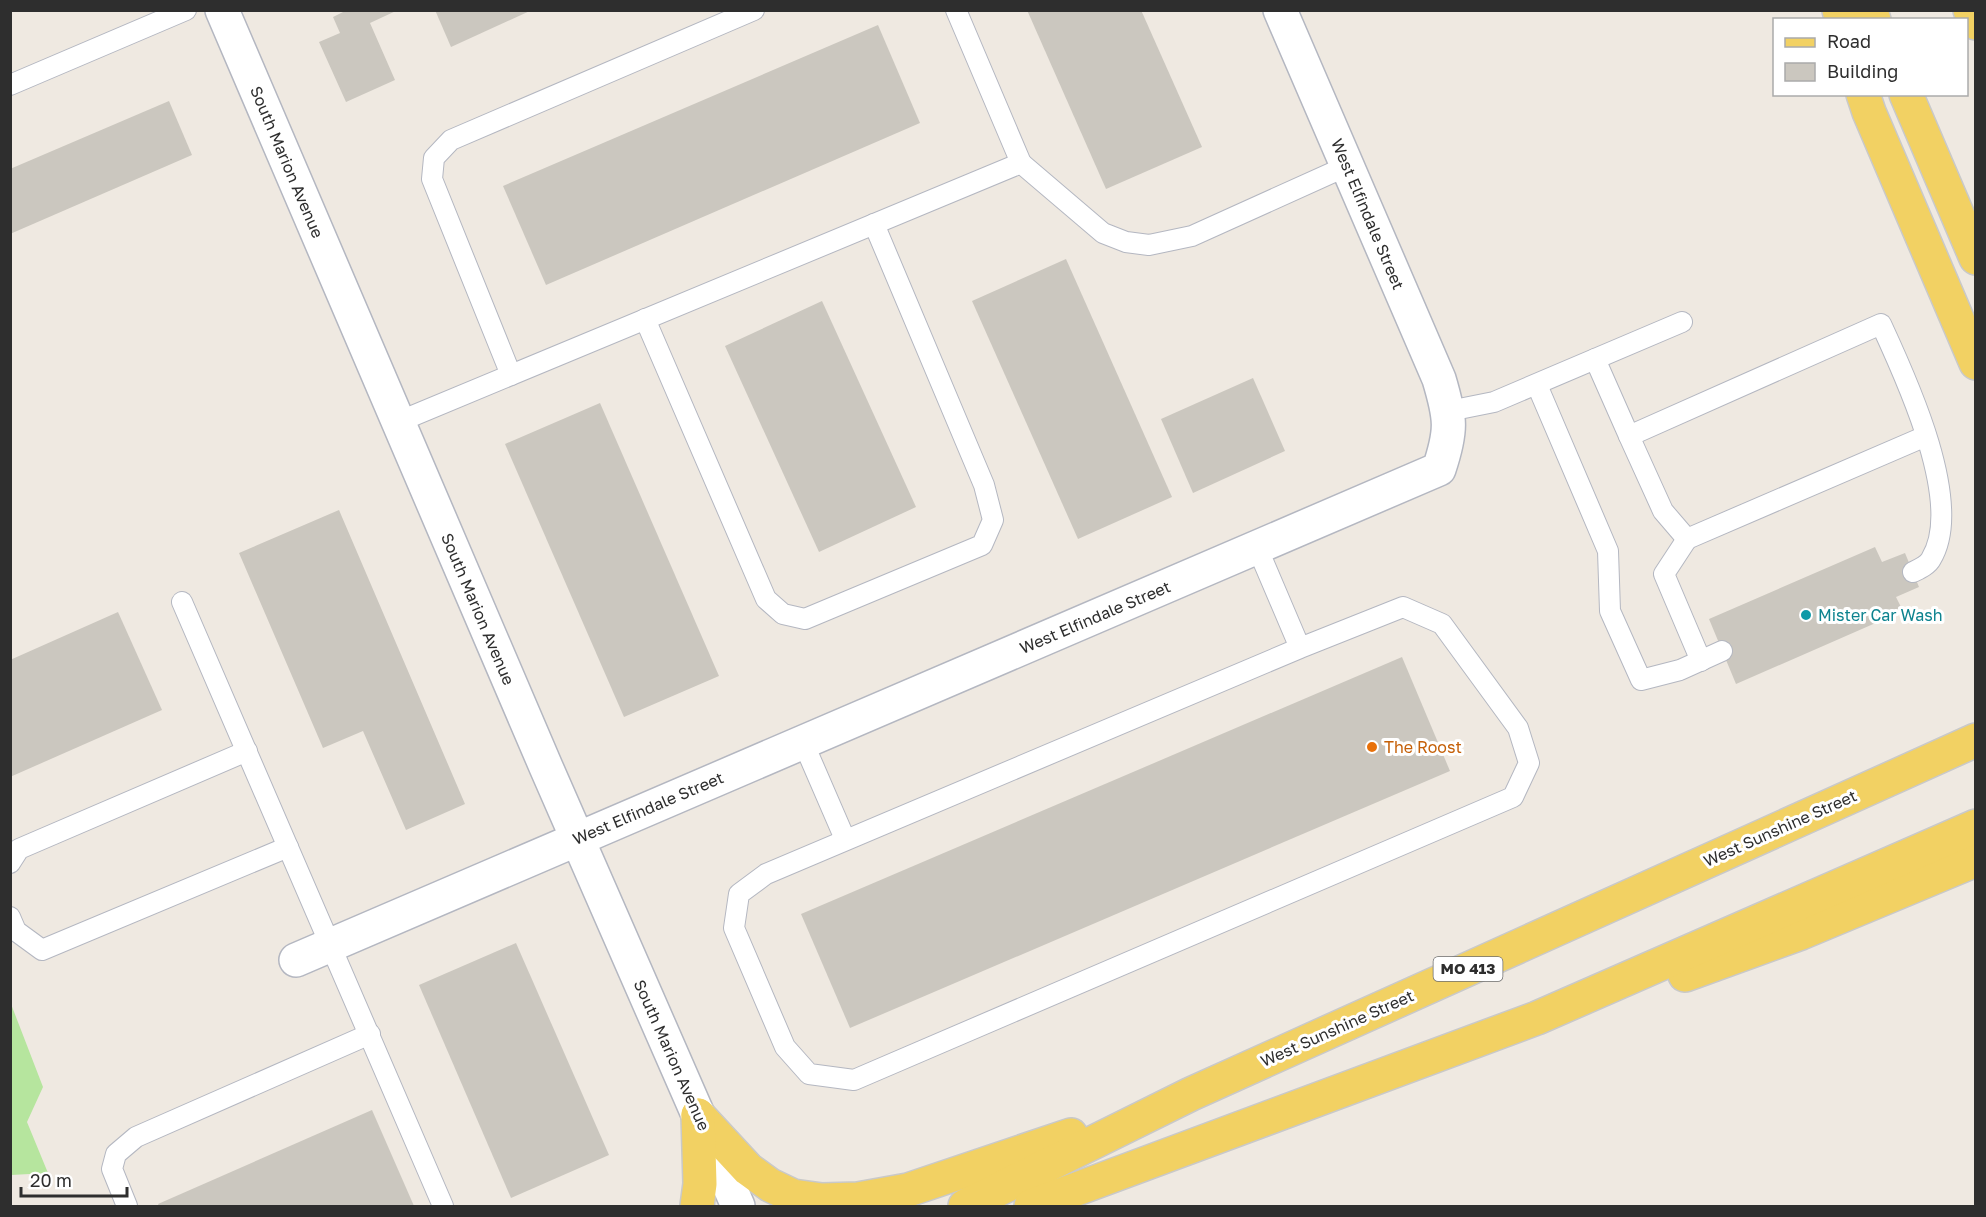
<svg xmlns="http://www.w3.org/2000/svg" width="1986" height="1217" font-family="'Golos Text',sans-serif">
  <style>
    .green { fill: #b6e59e }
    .building { fill: #cbc7bf }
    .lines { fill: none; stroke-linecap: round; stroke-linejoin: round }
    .lane-casing { stroke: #b4b7c1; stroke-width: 22 }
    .street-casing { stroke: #b4b7c1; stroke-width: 36 }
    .primary-casing { stroke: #c9c9c9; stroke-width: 36 }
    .lane { stroke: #fff; stroke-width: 20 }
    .street { stroke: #fff; stroke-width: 33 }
    .primary { stroke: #f2d163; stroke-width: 33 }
    .culture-dot { fill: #0f9aa8; stroke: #fff; stroke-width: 2 }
    .food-dot { fill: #e8710a; stroke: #fff; stroke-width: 2 }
    .labels { text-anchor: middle; stroke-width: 6; stroke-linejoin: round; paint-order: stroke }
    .shield { fill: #fff; stroke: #6d6d6d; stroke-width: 1.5 }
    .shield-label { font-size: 15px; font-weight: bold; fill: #2e2e2e }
    .street-label { font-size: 16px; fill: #2e2e2e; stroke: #fff }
    .culture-label { font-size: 16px; fill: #0d838f; stroke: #fff; text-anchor: start }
    .food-label { font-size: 16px; fill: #c56008; stroke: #fff; text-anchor: start }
  </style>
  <rect width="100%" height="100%" fill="#efe9e1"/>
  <polygon class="green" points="11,1004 43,1087 27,1122 48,1173 11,1175"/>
  <g class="building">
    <polygon points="347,10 398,10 370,23 395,80 346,102 319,42 340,33 333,17"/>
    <polygon points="435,10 532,10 451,47"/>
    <polygon points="1027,10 1141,10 1202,147 1106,189"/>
    <polygon points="878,25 920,123 546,285 503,186"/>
    <polygon points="169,101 192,155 10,234 10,169"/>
    <polygon points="1066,259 1172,497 1078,539 972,301"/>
    <polygon points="822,301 916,507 819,552 725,346"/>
    <polygon points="1253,378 1285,451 1193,493 1161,419"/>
    <polygon points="600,403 719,676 624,717 505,444"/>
    <polygon points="339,510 465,804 406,830 363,731 323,748 239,553"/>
    <polygon points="1875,547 1882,562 1905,553 1919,587 1896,597 1903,611 1736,684 1709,619"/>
    <polygon points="118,612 162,710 10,777 10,660"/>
    <polygon points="1402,657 1450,771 850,1028 801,914"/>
    <polygon points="516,943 609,1155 511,1198 419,985"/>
    <polygon points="372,1110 414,1206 159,1206 158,1204"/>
  </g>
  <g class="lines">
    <g class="lane-casing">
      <g id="lane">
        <polyline points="956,10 1021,163"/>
        <polyline points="10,85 186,10"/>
        <polyline points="645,319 766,599 783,614 805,619 982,545 993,520 984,485 874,224"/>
        <path d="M1595 359 1629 436 1881 324C1906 378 1965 504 1931 559 1928 565 1919 569 1913 572"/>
        <polyline points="511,375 432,179 434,158 451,140 754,10"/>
        <polyline points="1537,385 1608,551 1610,611 1641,680 1680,670 1722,651"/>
        <polyline points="1449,411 1494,402 1682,322"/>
        <polyline points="398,422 1021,163 1103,233 1126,242 1149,245 1192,236 1347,166"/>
        <polyline points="1629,436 1663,511 1687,539 1926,436"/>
        <polyline points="1687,539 1664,574 1701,661"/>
        <polyline points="1257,547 1300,648 1403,607 1442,624 1518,728 1529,763 1513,797 854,1080 809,1074 785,1047 734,928 739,894 766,874 1300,648"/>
        <polyline points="182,602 443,1206"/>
        <polyline points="803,742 845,839"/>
        <polyline points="10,863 19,849 247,751"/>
        <polyline points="10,917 16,931 42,950 288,847"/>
        <polyline points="127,1206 112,1169 116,1154 136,1137 370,1034"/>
      </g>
    </g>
    <g class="street-casing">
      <g id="street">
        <polyline points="222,10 546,767 738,1206"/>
        <path d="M296 960 1439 469C1452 430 1451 419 1439 379L1280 10"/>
      </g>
    </g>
    <g class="primary-casing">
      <g id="primary">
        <polyline points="1839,10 1842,20"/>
        <polyline points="1870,10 1874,20"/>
        <polyline points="1970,10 1976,23"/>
        <polyline points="1863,94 1869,112 1976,363"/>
        <polyline points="1906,94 1976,258"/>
        <polyline points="1685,975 1801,933 1976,860"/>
        <polyline points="698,1115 748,1169 770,1185 793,1196 822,1200 858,1199 908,1190 1071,1135"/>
        <polyline points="697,1206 700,1184 698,1115"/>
        <polyline points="965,1206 1191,1094 1976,740"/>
        <polyline points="1031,1206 1537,1018 1976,826"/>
      </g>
    </g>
    <use href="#lane" class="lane"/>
    <use href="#street" class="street"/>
    <use href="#primary" class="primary"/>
  </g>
  <circle class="culture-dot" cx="1806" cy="615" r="6"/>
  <circle class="food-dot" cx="1372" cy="747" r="6"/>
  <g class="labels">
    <rect class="shield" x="1433.5" y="957" width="69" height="24" rx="4.5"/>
    <g class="shield-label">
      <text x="1468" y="974">MO 413</text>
    </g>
    <g class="street-label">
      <text transform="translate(287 162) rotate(67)" y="6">South Marion Avenue</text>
      <text transform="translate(1368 214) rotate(67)" y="6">West Elfindale Street</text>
      <text transform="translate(478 609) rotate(67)" y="6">South Marion Avenue</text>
      <text transform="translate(1095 617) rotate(-23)" y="6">West Elfindale Street</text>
      <text transform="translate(648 808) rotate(-23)" y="6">West Elfindale Street</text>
      <text transform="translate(1780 828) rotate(-24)" y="6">West Sunshine Street</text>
      <text transform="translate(1337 1028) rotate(-24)" y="6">West Sunshine Street</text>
      <text transform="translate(672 1055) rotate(66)" y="6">South Marion Avenue</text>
    </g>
    <g class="culture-label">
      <text x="1818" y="621">Mister Car Wash</text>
    </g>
    <g class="food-label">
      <text x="1384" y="753">The Roost</text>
    </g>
  </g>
  <rect width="1986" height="1217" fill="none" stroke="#2e2e2e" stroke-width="24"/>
  <rect x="1773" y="18" width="195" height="78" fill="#ffffff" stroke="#ababab" stroke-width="1.5"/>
  <rect x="1785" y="38" width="30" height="9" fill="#f2d163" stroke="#ababab" stroke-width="1.5"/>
  <text x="1827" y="48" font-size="18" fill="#2e2e2e">Road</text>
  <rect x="1785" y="63" width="30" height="18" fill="#cbc7bf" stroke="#ababab" stroke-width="1.5"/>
  <text x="1827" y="78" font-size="18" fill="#2e2e2e">Building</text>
  <path d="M21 1187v9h106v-9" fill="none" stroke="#2e2e2e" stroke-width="3"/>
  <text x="30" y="1187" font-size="18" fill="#2e2e2e" stroke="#ffffff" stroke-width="4.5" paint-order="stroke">20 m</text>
</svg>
